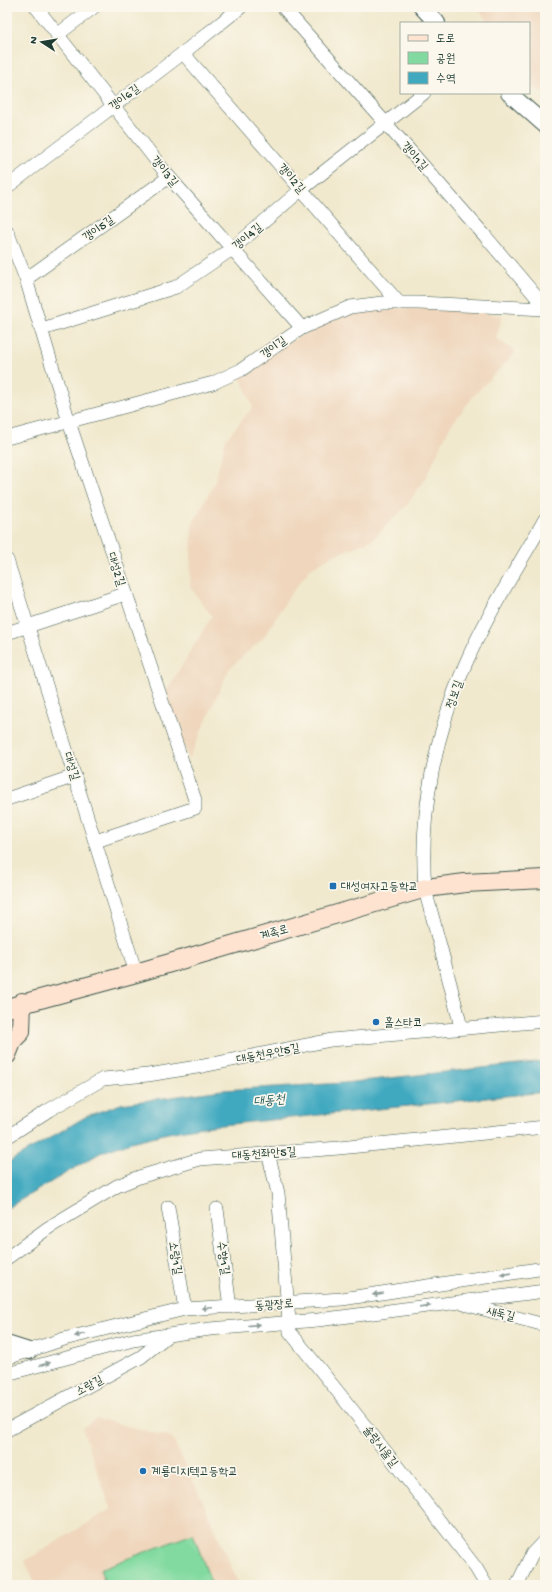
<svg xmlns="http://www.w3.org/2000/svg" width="552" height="1592" font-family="'Gochi Hand','Poor Story',sans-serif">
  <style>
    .built { fill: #efd6bc }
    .green { fill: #82daa0; stroke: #508c6a }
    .water { fill: #40a9c0; stroke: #30737a }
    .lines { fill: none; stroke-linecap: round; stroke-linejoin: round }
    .minor-casing { stroke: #3e574b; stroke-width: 14 }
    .tertiary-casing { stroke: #3e574b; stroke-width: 18 }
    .secondary-casing { stroke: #3e574b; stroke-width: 20 }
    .minor { stroke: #fff; stroke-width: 13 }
    .tertiary { stroke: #fff; stroke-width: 16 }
    .secondary { stroke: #fee3d1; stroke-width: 18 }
    .oneway { fill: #8f9e9a }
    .poi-dot { fill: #1f6fb2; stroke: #fbf7ec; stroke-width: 1.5 }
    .labels { text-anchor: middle; stroke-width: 3.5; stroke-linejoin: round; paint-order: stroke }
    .street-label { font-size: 12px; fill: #1f3d34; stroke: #fbf7ec }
    .poi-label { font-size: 12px; fill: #1f3d34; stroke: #fbf7ec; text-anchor: start }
    .water-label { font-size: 13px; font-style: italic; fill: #295d5e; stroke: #fbf7ec }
  </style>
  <rect width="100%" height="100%" fill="#fbf7ec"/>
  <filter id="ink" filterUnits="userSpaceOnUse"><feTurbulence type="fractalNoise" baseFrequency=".025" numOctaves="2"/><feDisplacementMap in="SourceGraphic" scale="8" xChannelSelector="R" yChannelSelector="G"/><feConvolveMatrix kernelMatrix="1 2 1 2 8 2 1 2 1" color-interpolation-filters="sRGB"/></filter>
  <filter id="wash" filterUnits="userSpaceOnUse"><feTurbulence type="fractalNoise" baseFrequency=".012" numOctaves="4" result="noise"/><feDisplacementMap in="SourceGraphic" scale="16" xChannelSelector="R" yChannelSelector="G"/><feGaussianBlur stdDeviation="0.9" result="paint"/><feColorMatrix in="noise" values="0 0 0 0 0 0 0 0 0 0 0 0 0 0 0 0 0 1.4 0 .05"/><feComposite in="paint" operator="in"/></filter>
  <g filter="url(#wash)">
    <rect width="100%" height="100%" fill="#f1e9ce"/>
    <g class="built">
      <polygon points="477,7 545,7 545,94 529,85 529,23 489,23"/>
      <polygon points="414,307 503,315 496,338 516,352 476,393 449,428 426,477 407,505 372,540 328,558 311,568 290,595 264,637 229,669 189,759 165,693 212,616 190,587 192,525 214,484 226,439 253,407 239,374 305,333 353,310"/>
      <polygon points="96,1418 172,1438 204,1504 239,1585 36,1585 25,1561 111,1509 82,1428"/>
    </g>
    <polygon class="green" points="193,1534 212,1585 106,1585 100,1569"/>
    <polygon class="water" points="545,1061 545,1092 202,1127 168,1133 131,1142 100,1153 7,1208 7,1163 87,1116 121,1104 222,1090 344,1083"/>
  </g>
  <g filter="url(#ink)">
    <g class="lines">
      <g class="minor-casing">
        <g id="minor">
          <polyline points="36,7 169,177 302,328"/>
          <polyline points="283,7 486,237 545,307"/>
          <polyline points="57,35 94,7"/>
          <polyline points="183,53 399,303"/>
          <polyline points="7,187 183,53 241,7"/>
          <polyline points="7,231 26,279 69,422 195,800 195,808 96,841"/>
          <polyline points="26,279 169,177"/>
          <polyline points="42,329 176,287 232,249 302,189 424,93"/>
          <polyline points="7,438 213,383 241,370 302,328 350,307 382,303 418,303 545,309"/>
          <polyline points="7,560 136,973"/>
          <polyline points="7,633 125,594"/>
          <polyline points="7,799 75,776"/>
          <path d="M461 1027C453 995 445 963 436 931 433 916 427 901 425 887 419 813 436 732 465 665 487 614 518 567 545 519"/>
          <polyline points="7,1137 49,1110 103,1079 148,1075 203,1066 331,1040 545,1021"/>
          <polyline points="268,1153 278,1193 290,1332 386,1452 476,1568 486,1585"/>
          <polyline points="168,1207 185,1309"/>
          <polyline points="217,1209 230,1307"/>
          <polyline points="7,1258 48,1228 117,1186 139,1177 200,1159 339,1148 545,1127"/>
          <polyline points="464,1304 545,1325"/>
          <polyline points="7,1358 64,1339 185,1309 342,1299 545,1268"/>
          <polyline points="7,1374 133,1340 210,1329 318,1320 545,1291"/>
          <polyline points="7,1430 141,1357 167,1336"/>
          <polyline points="517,1585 532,1554 545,1540"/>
        </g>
      </g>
      <g class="tertiary-casing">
        <g id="tertiary">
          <polyline points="422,7 437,23"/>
          <polyline points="509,93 545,125"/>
          <polyline points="7,1344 29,1351"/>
        </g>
      </g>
      <g class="secondary-casing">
        <g id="secondary">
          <polyline points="7,1008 136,973 426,888 465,883 545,879"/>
          <polyline points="7,1055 13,1040 21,1032 22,1002"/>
        </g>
      </g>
      <use href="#minor" class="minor"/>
      <use href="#tertiary" class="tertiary"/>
      <use href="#secondary" class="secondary"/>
    </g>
    <defs><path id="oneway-solid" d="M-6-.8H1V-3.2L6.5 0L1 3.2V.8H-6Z"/></defs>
    <g class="oneway">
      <use href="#oneway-solid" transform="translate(506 1274) rotate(172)"/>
      <use href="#oneway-solid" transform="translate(378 1294) rotate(171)"/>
      <use href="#oneway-solid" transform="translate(425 1306) rotate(-8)"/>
      <use href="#oneway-solid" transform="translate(207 1308) rotate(177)"/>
      <use href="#oneway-solid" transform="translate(254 1325) rotate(-6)"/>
      <use href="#oneway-solid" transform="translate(80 1335) rotate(166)"/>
      <use href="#oneway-solid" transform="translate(45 1364) rotate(-15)"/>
    </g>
  </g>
  <g class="poi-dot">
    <rect x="329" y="882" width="8" height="8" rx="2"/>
    <circle cx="376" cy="1022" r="4"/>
    <circle cx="143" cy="1471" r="4"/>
  </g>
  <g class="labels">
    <g class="street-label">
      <text transform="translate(124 97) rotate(-37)" y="4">갱이6길</text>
      <text transform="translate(415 156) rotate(49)" y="4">갱이1길</text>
      <text transform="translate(165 171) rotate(51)" y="4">갱이3길</text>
      <text transform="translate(292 178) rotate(49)" y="4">갱이2길</text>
      <text transform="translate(98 228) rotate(-36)" y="4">갱이5길</text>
      <text transform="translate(247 236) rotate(-40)" y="4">갱이4길</text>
      <text transform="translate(273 347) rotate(-36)" y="4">갱이길</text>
      <text transform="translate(117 569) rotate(72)" y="4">대성2길</text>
      <text transform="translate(454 694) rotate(-71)" y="4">정보길</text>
      <text transform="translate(72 766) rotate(72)" y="4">대성길</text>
      <text transform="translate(274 932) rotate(-16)" y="4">계족로</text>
      <text transform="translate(268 1053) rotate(-11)" y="4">대동천우안5길</text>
      <text transform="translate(264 1153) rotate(-4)" y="4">대동천좌안5길</text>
      <text transform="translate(176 1258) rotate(81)" y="4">소랑1길</text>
      <text transform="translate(224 1258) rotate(82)" y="4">수향1길</text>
      <text transform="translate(274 1304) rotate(-4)" y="4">동광장로</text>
      <text transform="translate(501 1313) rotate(14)" y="4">새둑길</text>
      <text transform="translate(89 1385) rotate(-29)" y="4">소랑길</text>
      <text transform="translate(381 1446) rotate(52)" y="4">솔랑시울길</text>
    </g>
    <g class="poi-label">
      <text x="341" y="890">대성여자고등학교</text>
      <text x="384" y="1026">홀스타코</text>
      <text x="151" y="1475">계룡디지텍고등학교</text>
    </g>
    <g class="water-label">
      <text transform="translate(269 1099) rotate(-5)" y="5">대동천</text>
    </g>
  </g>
  <rect width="552" height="1592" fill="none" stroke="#fbf7ec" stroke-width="24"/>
  <rect x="400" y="22" width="130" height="72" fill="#fbf7ec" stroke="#a3ada2"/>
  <rect x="408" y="35" width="20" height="6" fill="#fee3d1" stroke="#a3ada2"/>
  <text x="436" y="42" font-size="12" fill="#1f3d34">도로</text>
  <rect x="408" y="52" width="20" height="12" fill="#82daa0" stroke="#a3ada2"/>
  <text x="436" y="62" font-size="12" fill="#1f3d34">공원</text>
  <rect x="408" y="72" width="20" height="12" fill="#40a9c0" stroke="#a3ada2"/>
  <text x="436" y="82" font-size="12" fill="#1f3d34">수역</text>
  <g transform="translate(42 42) rotate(282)" stroke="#fbf7ec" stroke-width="3" paint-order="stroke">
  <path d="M0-3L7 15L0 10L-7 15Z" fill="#1f3d34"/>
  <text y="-6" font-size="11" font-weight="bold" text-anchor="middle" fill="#1f3d34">N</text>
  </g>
</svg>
